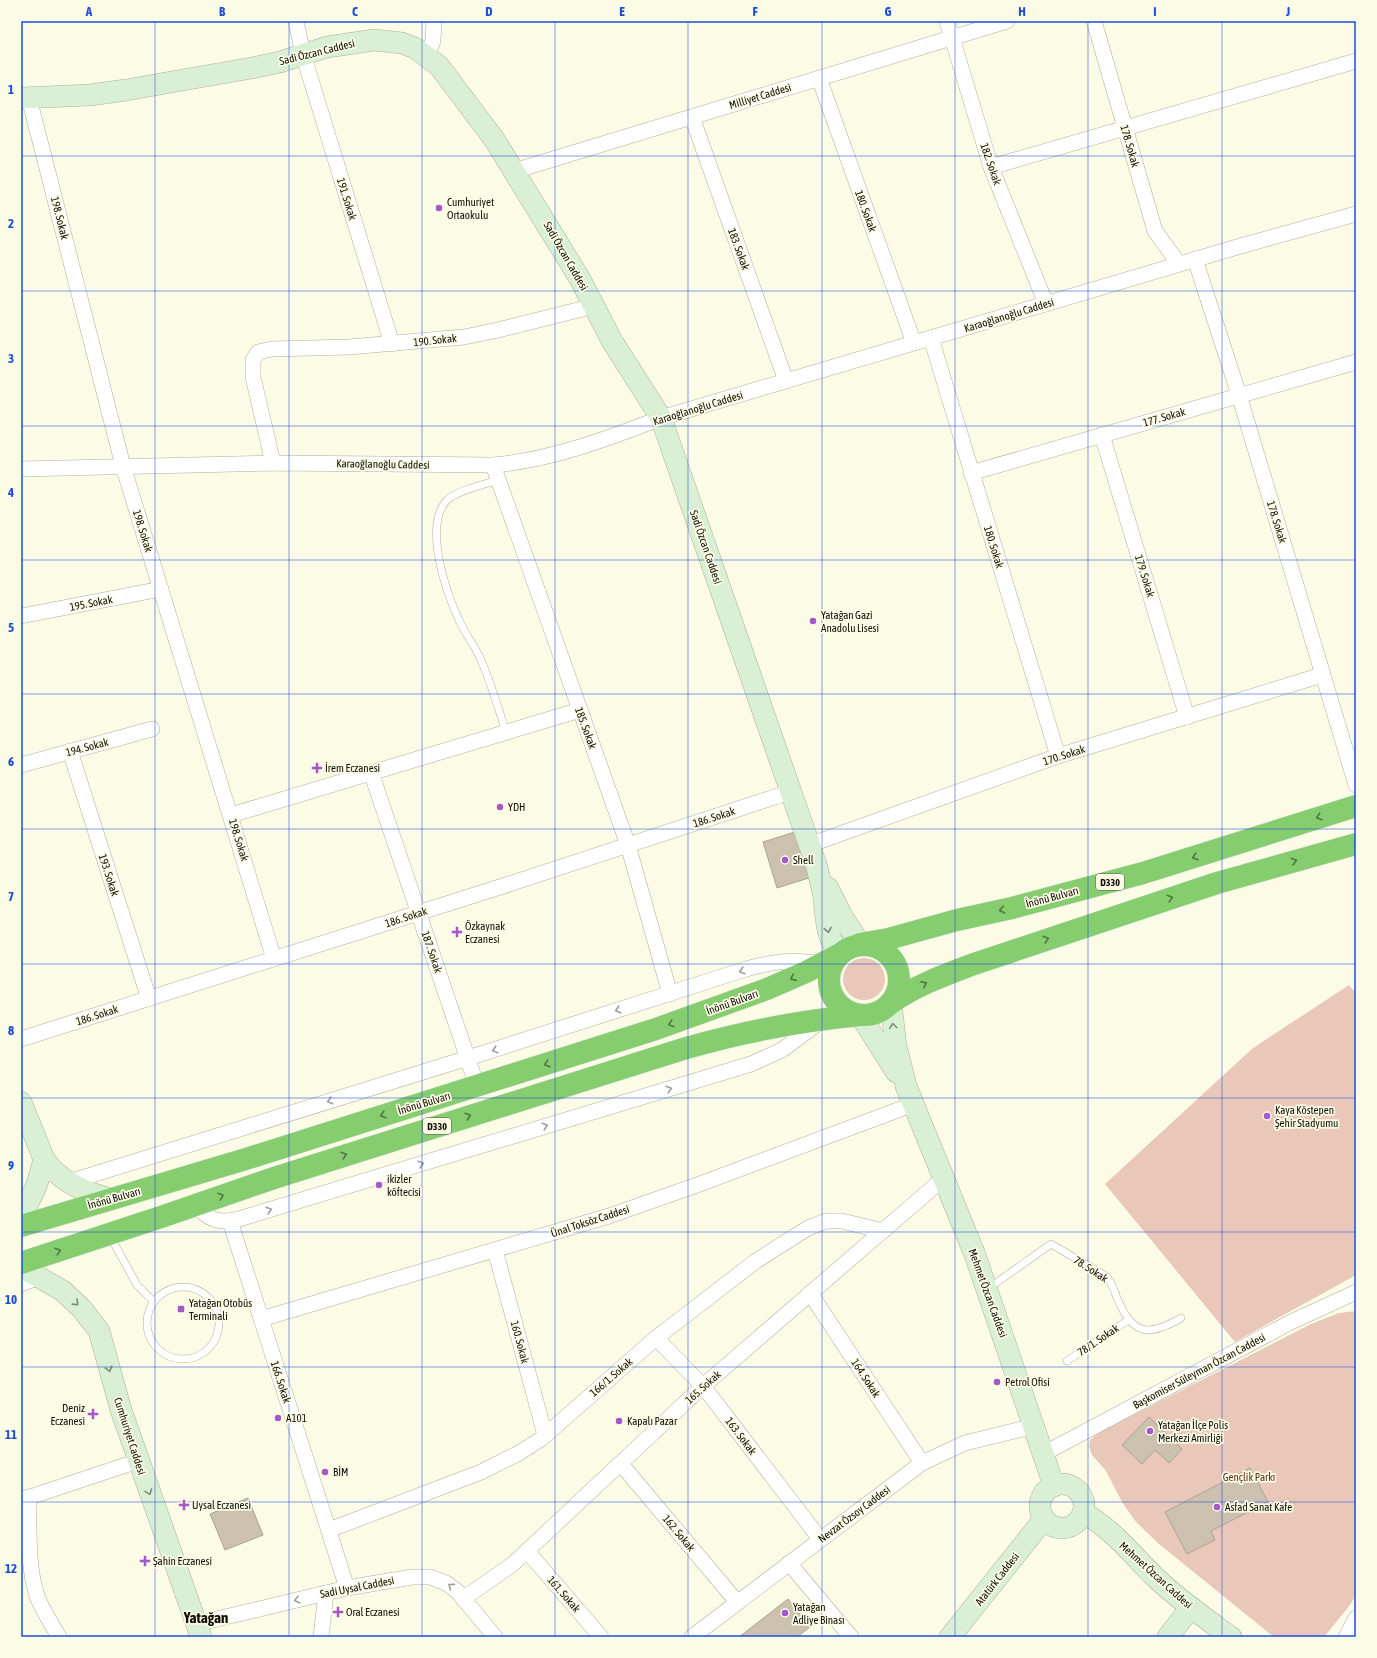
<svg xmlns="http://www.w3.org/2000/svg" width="1377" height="1658" font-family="'Asap Condensed',sans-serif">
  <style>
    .green { fill: #e9c8b9 }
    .building { fill: #ccc0af; stroke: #aea392 }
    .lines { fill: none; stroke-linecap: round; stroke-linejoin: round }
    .lane-casing { stroke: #adae9a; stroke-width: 8 }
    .street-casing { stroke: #adae9a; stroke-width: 16 }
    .secondary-casing { stroke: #adae9a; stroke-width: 22 }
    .highway-casing { stroke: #e7e7e6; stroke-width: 23 }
    .lane { stroke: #fff; stroke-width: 7 }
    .street { stroke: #fff; stroke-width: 15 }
    .secondary { stroke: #daf0d4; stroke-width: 21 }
    .highway { stroke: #85cd6f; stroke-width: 22 }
    .oneway { stroke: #507841 }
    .oneway2 { stroke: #7f8b78 }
    .oneway3 { stroke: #9f9f9c }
    .grid { fill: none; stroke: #1d4ed8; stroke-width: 1; stroke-opacity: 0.55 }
    .poi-dot { fill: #a459cb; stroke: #fbfbe6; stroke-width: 1.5 }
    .labels { text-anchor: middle; stroke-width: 3.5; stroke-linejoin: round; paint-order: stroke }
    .shield { fill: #fbfbe6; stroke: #56564b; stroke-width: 1 }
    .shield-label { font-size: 10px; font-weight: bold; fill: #0f0f08 }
    .street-label { font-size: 11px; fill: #0f0f08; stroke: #fbfbe6 }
    .poi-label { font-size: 11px; fill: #0f0f08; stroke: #fbfbe6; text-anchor: start }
    .park-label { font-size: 11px; fill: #5c2f19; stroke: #fbfbe6 }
    .district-label { font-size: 15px; font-weight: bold; fill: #0f0f08; stroke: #fbfbe6 }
    .neatline { fill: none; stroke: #1d4ed8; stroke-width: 1.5 }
    .grid-label { font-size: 13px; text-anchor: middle; font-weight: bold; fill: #1d4ed8 }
  </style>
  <rect width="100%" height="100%" fill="#fbfbe6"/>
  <g class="green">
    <circle cx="864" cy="979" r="21"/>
    <polygon points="1349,985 1356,993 1356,1275 1235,1342 1105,1184 1253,1048"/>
    <polygon points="1356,1311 1356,1595 1350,1605 1324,1637 1274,1637 1159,1544 1136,1522 1122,1502 1106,1471 1092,1455 1089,1446 1090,1440 1100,1432 1311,1324 1339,1313"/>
  </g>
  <g class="building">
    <polygon points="798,831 812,877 777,888 763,842"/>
    <polygon points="1149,1417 1182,1449 1169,1463 1155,1450 1142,1464 1122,1445"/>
    <polygon points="1250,1468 1268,1502 1211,1531 1215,1540 1187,1554 1165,1512"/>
    <polygon points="248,1498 263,1535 225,1550 210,1514"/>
    <polygon points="788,1599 810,1627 797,1637 739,1637"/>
  </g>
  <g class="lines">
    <g class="lane-casing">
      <g id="lane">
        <path d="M498 480C485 484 456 491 447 500 423 526 446 592 459 620 465 634 475 646 481 660 491 683 498 708 506 732"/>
        <polyline points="110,1236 137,1285 154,1302"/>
        <circle cx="183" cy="1323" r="36"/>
        <path d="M989 1288 1051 1244 1106 1276C1112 1282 1114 1290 1117 1298 1132 1334 1147 1338 1181 1318"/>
        <polyline points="1067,1361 1128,1320"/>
      </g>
    </g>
    <g class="street-casing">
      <g id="street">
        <polyline points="296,21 303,54 392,344"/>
        <polyline points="947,21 991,167 1046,304"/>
        <polyline points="1094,21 1155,231 1179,264"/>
        <polyline points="427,56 433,41 434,21"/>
        <polyline points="819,78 914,343"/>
        <polyline points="29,98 123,466 274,959"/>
        <polyline points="692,117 786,381"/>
        <polyline points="991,167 1356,61"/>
        <polyline points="514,171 1007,21"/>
        <polyline points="1195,259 1239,395 1356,785"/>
        <polyline points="931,338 1058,756"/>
        <polyline points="1102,435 1187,717"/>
        <polyline points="273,463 253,377 253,360 258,352 272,349 349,347 464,337 498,330 594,306"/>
        <polyline points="493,465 628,845 670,994"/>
        <path d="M21 469 273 463 493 465C551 460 607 439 661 418L1244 245 1356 214"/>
        <polyline points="971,473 1356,362"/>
        <polyline points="21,616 161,589"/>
        <polyline points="70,751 149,999"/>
        <polyline points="21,765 152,729"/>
        <polyline points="371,772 477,1086"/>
        <polyline points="231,815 580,710"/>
        <polyline points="809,845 1058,756 1322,675"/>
        <polyline points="21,1039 503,886 790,792"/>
        <path d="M69 1182 468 1058 746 969C776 961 790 959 822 964"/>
        <path d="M195 1205C209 1220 219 1224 239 1219L751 1064 782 1050 821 1021"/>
        <polyline points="230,1221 347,1588"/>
        <polyline points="495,1250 545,1435"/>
        <polyline points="21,1284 40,1277"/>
        <polyline points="810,1293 922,1463"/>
        <polyline points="261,1319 609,1216 697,1185 914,1104"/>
        <polyline points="656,1338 703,1386 820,1539"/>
        <polyline points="1043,1454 1291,1322 1356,1292"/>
        <polyline points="621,1464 737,1602"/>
        <path d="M28 1497C30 1529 27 1565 37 1596 42 1610 52 1624 59 1637"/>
        <polyline points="21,1500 138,1461"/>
        <polyline points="329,1530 481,1472 519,1453 541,1439 656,1338 756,1261 808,1228 826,1221 842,1221 883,1231"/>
        <polyline points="527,1551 601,1637"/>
        <polyline points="789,1563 851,1637"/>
        <polyline points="463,1599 513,1564 703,1386 944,1178"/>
        <polyline points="196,1624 347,1588 412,1577 430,1577 446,1583 458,1592 495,1637"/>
        <polyline points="321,1637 326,1593"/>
        <polyline points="692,1637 922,1463 965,1443 1034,1426"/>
        <polyline points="1346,1637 1356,1618"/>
      </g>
    </g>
    <g class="secondary-casing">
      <g id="secondary">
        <path d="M21 98 90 95 126 90 257 67 280 62 327 47 374 40 402 43 415 48 439 66 494 139 580 279 612 341 661 418 816 864C819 875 822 886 824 898 826 918 826 938 840 954"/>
        <polyline points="828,888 842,916 860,944"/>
        <polyline points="891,1003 896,1046 906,1086 975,1255 1054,1486"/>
        <polyline points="860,1015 896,1072"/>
        <path d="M21 1102C26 1115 32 1128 37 1142 40 1147 41 1154 44 1159 59 1181 86 1193 111 1199"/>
        <path d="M21 1213C34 1197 40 1178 44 1158"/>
        <polyline points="21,1267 63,1291 82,1309 99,1331 121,1410 201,1637"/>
        <circle cx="1062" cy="1506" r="22"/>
        <path d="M1083 1513C1112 1528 1133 1556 1156 1578 1179 1600 1205 1618 1231 1637"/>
        <polyline points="950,1637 1044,1519"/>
        <polyline points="1168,1637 1191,1607"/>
      </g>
    </g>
    <g class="highway-casing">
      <g id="highway">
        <polyline points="860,944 888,939 957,920 1012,908 1143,873 1356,806"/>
        <circle cx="864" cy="980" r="35"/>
        <path d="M891 1003C916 985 945 975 974 964L1217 883 1356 844"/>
        <polyline points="21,1226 246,1159 656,1029 767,989 806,972 840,954"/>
        <path d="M21 1263 164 1216 274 1178 683 1049C741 1032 800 1021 860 1015"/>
      </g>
    </g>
    <use href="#lane" class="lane"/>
    <use href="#street" class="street"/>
    <use href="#secondary" class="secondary"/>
    <use href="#highway" class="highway"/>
  </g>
  <defs><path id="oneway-chevron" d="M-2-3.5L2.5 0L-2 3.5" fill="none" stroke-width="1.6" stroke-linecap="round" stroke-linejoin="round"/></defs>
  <g class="oneway">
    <use href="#oneway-chevron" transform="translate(1319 817) rotate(162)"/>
    <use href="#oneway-chevron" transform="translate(1195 857) rotate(162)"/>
    <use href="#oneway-chevron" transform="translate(1294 861) rotate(-16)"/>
    <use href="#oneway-chevron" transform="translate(1170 898) rotate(-18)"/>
    <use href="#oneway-chevron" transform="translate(1002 910) rotate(168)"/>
    <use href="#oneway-chevron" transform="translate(1046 939) rotate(-19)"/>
    <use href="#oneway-chevron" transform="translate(793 978) rotate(156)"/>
    <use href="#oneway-chevron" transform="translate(924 984) rotate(-26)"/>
    <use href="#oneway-chevron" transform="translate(671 1024) rotate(161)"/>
    <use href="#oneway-chevron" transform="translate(547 1064) rotate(162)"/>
    <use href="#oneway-chevron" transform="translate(383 1115) rotate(163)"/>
    <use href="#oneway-chevron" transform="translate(468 1116) rotate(-18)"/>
    <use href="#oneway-chevron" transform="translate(344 1155) rotate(-18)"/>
    <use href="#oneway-chevron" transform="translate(221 1196) rotate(-19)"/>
    <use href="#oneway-chevron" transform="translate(58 1251) rotate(-18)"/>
  </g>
  <g class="oneway2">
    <use href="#oneway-chevron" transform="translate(828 930) rotate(80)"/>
    <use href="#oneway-chevron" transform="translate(893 1026) rotate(-98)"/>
    <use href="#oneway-chevron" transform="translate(76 1303) rotate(44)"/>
    <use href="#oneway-chevron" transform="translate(109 1369) rotate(75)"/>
    <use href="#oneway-chevron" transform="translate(149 1492) rotate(70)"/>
  </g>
  <g class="oneway3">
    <use href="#oneway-chevron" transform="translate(742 971) rotate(163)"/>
    <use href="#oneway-chevron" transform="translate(618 1010) rotate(162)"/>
    <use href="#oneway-chevron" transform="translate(495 1050) rotate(162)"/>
    <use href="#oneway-chevron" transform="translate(669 1089) rotate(-17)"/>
    <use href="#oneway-chevron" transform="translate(330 1101) rotate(163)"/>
    <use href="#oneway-chevron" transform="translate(545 1126) rotate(-17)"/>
    <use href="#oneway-chevron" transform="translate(421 1164) rotate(-17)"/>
    <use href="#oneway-chevron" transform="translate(269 1210) rotate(-17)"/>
    <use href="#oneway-chevron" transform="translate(451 1586) rotate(-143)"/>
    <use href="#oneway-chevron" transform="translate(297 1600) rotate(166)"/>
  </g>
  <path class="grid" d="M155 21V1637M289 21V1637M422 21V1637M555 21V1637M688 21V1637M822 21V1637M955 21V1637M1088 21V1637M1222 21V1637M21 156H1356M21 291H1356M21 426H1356M21 560H1356M21 694H1356M21 829H1356M21 964H1356M21 1098H1356M21 1232H1356M21 1367H1356M21 1502H1356"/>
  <g class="poi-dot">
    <circle cx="439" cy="208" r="4"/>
    <circle cx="813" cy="621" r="4"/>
    <path d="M315 762h4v4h4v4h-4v4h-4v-4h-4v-4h4z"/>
    <circle cx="500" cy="807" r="4"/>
    <circle cx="785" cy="860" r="4"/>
    <path d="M455 926h4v4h4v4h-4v4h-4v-4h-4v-4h4z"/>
    <circle cx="1267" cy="1116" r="4"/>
    <circle cx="379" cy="1185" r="4"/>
    <rect x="177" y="1305" width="8" height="8" rx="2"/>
    <circle cx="997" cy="1382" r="4"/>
    <path d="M91 1408h4v4h4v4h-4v4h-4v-4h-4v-4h4z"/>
    <circle cx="278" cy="1418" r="4"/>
    <circle cx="619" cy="1421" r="4"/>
    <circle cx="1150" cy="1431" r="4"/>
    <circle cx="325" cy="1472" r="4"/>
    <path d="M182 1499h4v4h4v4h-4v4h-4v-4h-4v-4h4z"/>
    <circle cx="1217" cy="1507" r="4"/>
    <path d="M143 1555h4v4h4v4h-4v4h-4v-4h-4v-4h4z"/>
    <path d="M336 1606h4v4h4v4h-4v4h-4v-4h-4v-4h4z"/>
    <circle cx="785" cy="1613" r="4"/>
  </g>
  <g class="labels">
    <g class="shield">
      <rect x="1096" y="874" width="28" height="16" rx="3"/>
      <rect x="423" y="1118" width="28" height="16" rx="3"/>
    </g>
    <g class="shield-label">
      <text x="1110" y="886">D330</text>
      <text x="437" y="1130">D330</text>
    </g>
    <g class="street-label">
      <text transform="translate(317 52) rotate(-14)" y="4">Sadi Özcan Caddesi</text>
      <text transform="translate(760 96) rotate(-17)" y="4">Milliyet Caddesi</text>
      <text transform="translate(1130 146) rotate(74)" y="4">178. Sokak</text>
      <text transform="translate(991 164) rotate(71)" y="4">182. Sokak</text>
      <text transform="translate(347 199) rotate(73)" y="4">191. Sokak</text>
      <text transform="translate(866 211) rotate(70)" y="4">180. Sokak</text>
      <text transform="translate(60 218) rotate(76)" y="4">198. Sokak</text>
      <text transform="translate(739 249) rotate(70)" y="4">183. Sokak</text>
      <text transform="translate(566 256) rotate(60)" y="4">Sadi Özcan Caddesi</text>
      <text transform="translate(1009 315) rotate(-17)" y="4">Karaoğlanoğlu Caddesi</text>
      <text transform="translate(435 340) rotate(-6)" y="4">190. Sokak</text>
      <text transform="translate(698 408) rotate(-17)" y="4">Karaoğlanoğlu Caddesi</text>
      <text transform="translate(1164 417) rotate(-16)" y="4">177. Sokak</text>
      <text transform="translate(383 464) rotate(1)" y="4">Karaoğlanoğlu Caddesi</text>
      <text transform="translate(1277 522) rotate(73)" y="4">178. Sokak</text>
      <text transform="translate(143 531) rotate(73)" y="4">198. Sokak</text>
      <text transform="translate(706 547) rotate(71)" y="4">Sadi Özcan Caddesi</text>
      <text transform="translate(994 547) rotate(73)" y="4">180. Sokak</text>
      <text transform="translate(1145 576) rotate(73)" y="4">179. Sokak</text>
      <text transform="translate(91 603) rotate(-11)" y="4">195. Sokak</text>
      <text transform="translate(586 728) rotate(70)" y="4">185. Sokak</text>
      <text transform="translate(87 747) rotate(-15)" y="4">194. Sokak</text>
      <text transform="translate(1064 755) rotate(-18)" y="4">170. Sokak</text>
      <text transform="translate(714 817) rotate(-18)" y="4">186. Sokak</text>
      <text transform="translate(239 840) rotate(73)" y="4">198. Sokak</text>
      <text transform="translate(109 875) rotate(72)" y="4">193. Sokak</text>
      <text transform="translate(1052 897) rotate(-15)" y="4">İnönü Bulvarı</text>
      <text transform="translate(406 917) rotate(-18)" y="4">186. Sokak</text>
      <text transform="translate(432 952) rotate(71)" y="4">187. Sokak</text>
      <text transform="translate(732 1002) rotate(-20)" y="4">İnönü Bulvarı</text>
      <text transform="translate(97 1015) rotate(-18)" y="4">186. Sokak</text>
      <text transform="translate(424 1103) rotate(-17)" y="4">İnönü Bulvarı</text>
      <text transform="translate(114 1198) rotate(-16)" y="4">İnönü Bulvarı</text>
      <text transform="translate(590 1221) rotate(-18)" y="4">Ünal Toksöz Caddesi</text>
      <text transform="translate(1091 1269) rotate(33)" y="4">78. Sokak</text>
      <text transform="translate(988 1293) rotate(70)" y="4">Mehmet Özcan Caddesi</text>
      <text transform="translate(1098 1340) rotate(-34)" y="4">78/1. Sokak</text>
      <text transform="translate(520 1342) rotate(75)" y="4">160. Sokak</text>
      <text transform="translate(1199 1371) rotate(-28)" y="4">Başkomiser Süleyman Özcan Caddesi</text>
      <text transform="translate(611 1377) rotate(-41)" y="4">166/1. Sokak</text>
      <text transform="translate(866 1378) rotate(57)" y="4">164. Sokak</text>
      <text transform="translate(281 1382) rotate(72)" y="4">166. Sokak</text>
      <text transform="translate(703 1387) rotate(-42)" y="4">165. Sokak</text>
      <text transform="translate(130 1436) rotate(72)" y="4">Cumhuriyet Caddesi</text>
      <text transform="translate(741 1436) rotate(53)" y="4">163. Sokak</text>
      <text transform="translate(854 1514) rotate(-37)" y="4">Nevzat Özsoy Caddesi</text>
      <text transform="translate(679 1533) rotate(50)" y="4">162. Sokak</text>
      <text transform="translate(1156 1575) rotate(42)" y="4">Mehmet Özcan Caddesi</text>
      <text transform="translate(997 1579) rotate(-52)" y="4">Atatürk Caddesi</text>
      <text transform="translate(357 1587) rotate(-11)" y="4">Sadi Uysal Caddesi</text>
      <text transform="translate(564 1594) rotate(49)" y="4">161. Sokak</text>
    </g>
    <g class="poi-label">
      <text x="447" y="206">Cumhuriyet<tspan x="447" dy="13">Ortaokulu</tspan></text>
      <text x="821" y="619">Yatağan Gazi<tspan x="821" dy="13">Anadolu Lisesi</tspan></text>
      <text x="325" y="772">İrem Eczanesi</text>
      <text x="508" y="811">YDH</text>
      <text x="793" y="864">Shell</text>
      <text x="465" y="930">Özkaynak<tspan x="465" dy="13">Eczanesi</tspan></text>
      <text x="1275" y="1114">Kaya Köstepen<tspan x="1275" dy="13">Şehir Stadyumu</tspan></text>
      <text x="387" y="1183">ikizler<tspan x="387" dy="13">köftecisi</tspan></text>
      <text x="189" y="1307">Yatağan Otobüs<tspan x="189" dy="13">Terminali</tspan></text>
      <text x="1005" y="1386">Petrol Ofisi</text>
      <text x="85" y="1412" text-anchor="end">Deniz<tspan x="85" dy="13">Eczanesi</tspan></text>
      <text x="286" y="1422">A101</text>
      <text x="627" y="1425">Kapalı Pazar</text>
      <text x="1158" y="1429">Yatağan İlçe Polis<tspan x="1158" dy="13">Merkezi Amirliği</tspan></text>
      <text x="333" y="1476">BİM</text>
      <text x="192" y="1509">Uysal Eczanesi</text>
      <text x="1225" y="1511">Asfad Sanat Kafe</text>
      <text x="153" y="1565">Şahin Eczanesi</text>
      <text x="793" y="1611">Yatağan<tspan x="793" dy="13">Adliye Binası</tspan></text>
      <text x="346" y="1616">Oral Eczanesi</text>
    </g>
    <g class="park-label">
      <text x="1249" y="1481">Gençlik Parkı</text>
    </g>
    <g class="district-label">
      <text x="206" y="1623">Yatağan</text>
    </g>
  </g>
  <rect width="1377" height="1658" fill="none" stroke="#fbfbe6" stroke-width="44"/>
  <rect x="22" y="22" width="1333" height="1614" class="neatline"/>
  <g class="grid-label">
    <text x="89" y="16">A</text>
    <text x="222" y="16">B</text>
    <text x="355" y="16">C</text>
    <text x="489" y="16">D</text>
    <text x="622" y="16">E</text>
    <text x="755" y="16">F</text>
    <text x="888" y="16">G</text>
    <text x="1022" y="16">H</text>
    <text x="1155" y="16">I</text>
    <text x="1288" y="16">J</text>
    <text x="11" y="94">1</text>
    <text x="11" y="228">2</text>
    <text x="11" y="363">3</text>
    <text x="11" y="497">4</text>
    <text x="11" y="632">5</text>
    <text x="11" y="766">6</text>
    <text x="11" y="901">7</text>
    <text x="11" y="1035">8</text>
    <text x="11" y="1170">9</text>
    <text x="11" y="1304">10</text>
    <text x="11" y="1439">11</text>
    <text x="11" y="1573">12</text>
  </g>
</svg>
